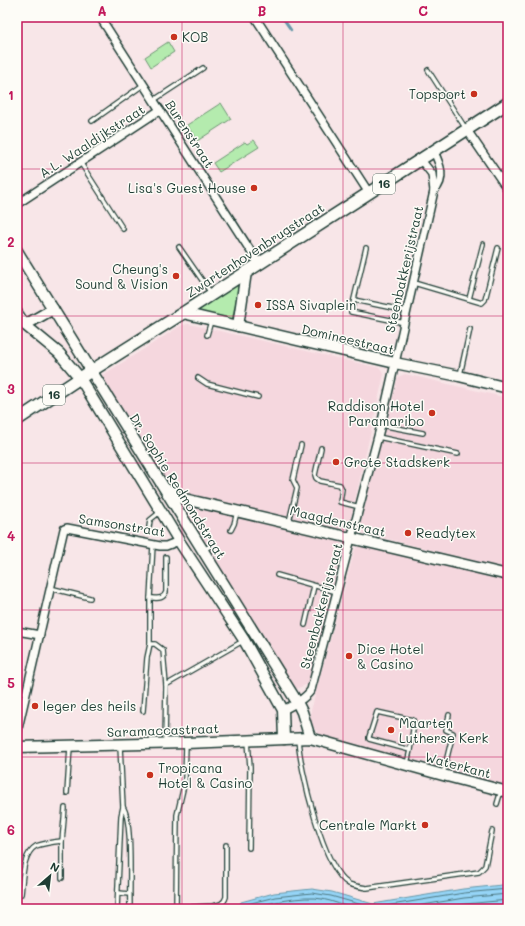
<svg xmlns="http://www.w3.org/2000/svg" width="525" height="926" font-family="Mali,sans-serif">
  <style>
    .built { fill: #f5d7de }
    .green { fill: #b4ebae; stroke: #6a9471 }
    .water { fill: #95d4f6; stroke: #6698a8 }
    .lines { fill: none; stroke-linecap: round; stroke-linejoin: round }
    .shore { stroke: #4e7982; stroke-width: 1 }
    .stream { stroke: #6698a8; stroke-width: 2.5 }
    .lane-casing { stroke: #1f3d34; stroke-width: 6 }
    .street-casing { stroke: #1f3d34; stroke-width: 10 }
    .secondary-casing { stroke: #1f3d34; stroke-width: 13 }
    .primary-casing { stroke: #1f3d34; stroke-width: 14 }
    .lane { stroke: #fdfcf7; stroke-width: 3.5 }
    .street { stroke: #fdfcf7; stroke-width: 7 }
    .secondary { stroke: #fdfcf7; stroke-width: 10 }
    .primary { stroke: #fdfcf7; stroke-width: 11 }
    .grid { fill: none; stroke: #c2185b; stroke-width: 1; stroke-opacity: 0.55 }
    .poi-dot { fill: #c8321e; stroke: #fdfcf7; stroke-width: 1.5 }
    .labels { text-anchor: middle; stroke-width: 3; stroke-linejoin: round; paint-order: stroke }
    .shield { fill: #fdfcf7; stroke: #62766e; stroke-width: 1 }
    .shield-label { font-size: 12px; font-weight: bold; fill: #1f3d34 }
    .poi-label { font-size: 13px; fill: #1f3d34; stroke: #fdfcf7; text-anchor: start }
    .street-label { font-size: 13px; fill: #1f3d34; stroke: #fdfcf7 }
    .neatline { fill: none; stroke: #c2185b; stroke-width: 1.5 }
    .grid-label { font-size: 13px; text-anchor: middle; font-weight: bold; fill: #c2185b }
  </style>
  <rect width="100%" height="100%" fill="#f8e6e8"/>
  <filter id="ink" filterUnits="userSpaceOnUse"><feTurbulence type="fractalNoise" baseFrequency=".025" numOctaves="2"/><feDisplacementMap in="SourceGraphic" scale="8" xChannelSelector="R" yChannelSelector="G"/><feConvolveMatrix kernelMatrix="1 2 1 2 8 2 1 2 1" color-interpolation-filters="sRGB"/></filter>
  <g filter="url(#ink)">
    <g class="built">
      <polygon points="189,324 380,368 384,374 348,531 176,491 164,484 98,378 182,325"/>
      <polygon points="405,374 508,398 508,569 364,533 360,525 398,377"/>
      <polygon points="189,507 198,507 334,538 341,543 343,548 308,684 291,691 185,512"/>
      <polygon points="361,545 508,580 508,787 329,740 320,735 311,724 310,714 355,549"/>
    </g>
    <g class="green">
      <polygon points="168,42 174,52 151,67 145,57"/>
      <polygon points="221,103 231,119 197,141 187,125"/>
      <polygon points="254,140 259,147 219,172 213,163 245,142 247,144"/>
      <polygon points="240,283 232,320 198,311"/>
    </g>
    <polygon class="water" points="502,885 508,885 508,909 238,909 241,902 274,893 312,889 332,892 373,904 463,889"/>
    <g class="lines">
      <g class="shore">
        <polyline points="242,909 244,906 247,904 275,897 312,893 331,896 373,908 464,893 508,889"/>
        <path d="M248 909C267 903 303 895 322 899 333 901 344 906 355 909"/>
        <path d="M273 909C294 904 315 902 335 909"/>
        <polyline points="399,909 464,898 508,894"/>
        <polyline points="436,909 465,904 508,900"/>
      </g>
      <polyline class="stream" points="282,17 291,30"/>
      <g class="lane-casing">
        <g id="lane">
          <polyline points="428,70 466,129"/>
          <polyline points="154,100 203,68"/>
          <polyline points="92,121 143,85"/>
          <polyline points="80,162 123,229"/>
          <polyline points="179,247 211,293"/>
          <polyline points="366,248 351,312 405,323"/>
          <polyline points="414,283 482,303 485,300 498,248"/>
          <polyline points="469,299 483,244"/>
          <polyline points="354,300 407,311"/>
          <polyline points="207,335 211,321"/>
          <polyline points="460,375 470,329"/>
          <polyline points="198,378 207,384 258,397"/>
          <polyline points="381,425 423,433"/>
          <polyline points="378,437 458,454"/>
          <polyline points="321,448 315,475 316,478 320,481 340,485 342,489 340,502 360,507"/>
          <polyline points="289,522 297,488 293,480 301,445"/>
          <polyline points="149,527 150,520 160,512"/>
          <polyline points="231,530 234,524 237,512"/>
          <polyline points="153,545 150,598 150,644 155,644 163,650 166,685 165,742"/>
          <polyline points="204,550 210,546"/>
          <polyline points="277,575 337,592"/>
          <polyline points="50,588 90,598"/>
          <path d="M150 598C157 598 163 600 166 592V557"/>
          <polyline points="305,625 314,586"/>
          <polyline points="166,685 243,641"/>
          <polyline points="143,711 147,658 150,644"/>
          <polygon points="377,712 413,720 414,723 410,750 369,739 369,737"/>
          <path d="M298 739C300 768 323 870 349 884 354 886 361 887 367 888L479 872 485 866 492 831"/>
          <polyline points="248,741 250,767 249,848"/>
          <polyline points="120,746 123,807"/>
          <polyline points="407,764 410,750"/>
          <polyline points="443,774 453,733 446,730 449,715"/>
          <polyline points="67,793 70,747"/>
          <polyline points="497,804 501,791"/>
          <polyline points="62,878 62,841 65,808"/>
          <polyline points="119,893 129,894"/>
          <path d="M21 894C23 879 22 854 36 846 44 843 53 842 62 841"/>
          <path d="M117 909 121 816 123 807C133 821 129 886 130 906L132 909"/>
          <path d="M164 909 212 906C219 905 224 904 226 897V845"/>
          <polyline points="176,909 177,815 185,781 186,744"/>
        </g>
      </g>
      <g class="street-casing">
        <g id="street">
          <polyline points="100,17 259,264"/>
          <polyline points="255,17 369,193"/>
          <polyline points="467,130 508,190"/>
          <path d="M434 152C440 164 446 179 434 191"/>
          <polyline points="17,204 160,110"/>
          <polyline points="17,631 40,635"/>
          <path d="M283 710C293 705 305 699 311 690L381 425 434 191 432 174 421 160"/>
          <polyline points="17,733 64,529 67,528 160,546 166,546 179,541"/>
        </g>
      </g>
      <g class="secondary-casing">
        <g id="secondary">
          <polyline points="17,251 297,702 302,712 310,738"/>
          <polyline points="17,313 25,325 59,353 80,378 179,541 244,640 283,710 284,739"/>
          <polyline points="183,313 395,363 459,376 508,388"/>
          <polyline points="25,325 53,309"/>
          <polyline points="238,326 246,272"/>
          <polyline points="166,489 181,498 193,501 508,575"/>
          <polyline points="17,747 186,743 310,738 443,775 508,792"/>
        </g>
      </g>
      <g class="primary-casing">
        <polyline id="primary" points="17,420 80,378 183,313 508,103"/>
      </g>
      <use href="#lane" class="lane"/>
      <use href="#street" class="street"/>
      <use href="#secondary" class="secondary"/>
      <use href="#primary" class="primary"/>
    </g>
  </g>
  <path class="grid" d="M182 17V909M343 17V909M17 169H508M17 316H508M17 463H508M17 610H508M17 757H508"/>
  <g class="poi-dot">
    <circle cx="174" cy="37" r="4"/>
    <circle cx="474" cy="94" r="4"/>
    <circle cx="254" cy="188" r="4"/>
    <circle cx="176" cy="276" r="4"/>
    <circle cx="258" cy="305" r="4"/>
    <circle cx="432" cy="413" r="4"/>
    <circle cx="336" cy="462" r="4"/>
    <circle cx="408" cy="533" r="4"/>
    <circle cx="349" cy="656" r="4"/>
    <circle cx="35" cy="706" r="4"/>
    <circle cx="391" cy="730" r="4"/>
    <circle cx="150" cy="775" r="4"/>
    <circle cx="425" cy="825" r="4"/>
  </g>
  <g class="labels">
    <g class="shield">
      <rect x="373" y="174" width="22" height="20" rx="3"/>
      <rect x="43" y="385" width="22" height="20" rx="3"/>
    </g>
    <g class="shield-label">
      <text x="384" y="188">16</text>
      <text x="54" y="399">16</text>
    </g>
    <g class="poi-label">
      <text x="182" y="42">KOB</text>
      <text x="466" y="99" text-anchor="end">Topsport</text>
      <text x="246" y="193" text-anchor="end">Lisa's Guest House</text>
      <text x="168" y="274" text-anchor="end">Cheung's<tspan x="168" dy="15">Sound &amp; Vision</tspan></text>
      <text x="266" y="310">ISSA Sivaplein</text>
      <text x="424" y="411" text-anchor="end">Raddison Hotel<tspan x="424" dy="15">Paramaribo</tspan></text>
      <text x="344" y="467">Grote Stadskerk</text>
      <text x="416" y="538">Readytex</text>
      <text x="357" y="654">Dice Hotel<tspan x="357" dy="15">&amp; Casino</tspan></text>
      <text x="43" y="711">leger des heils</text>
      <text x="399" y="728">Maarten<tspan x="399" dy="15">Lutherse Kerk</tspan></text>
      <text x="158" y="773">Tropicana<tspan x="158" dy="15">Hotel &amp; Casino</tspan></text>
      <text x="417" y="830" text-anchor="end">Centrale Markt</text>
    </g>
    <g class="street-label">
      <text transform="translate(190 134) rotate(57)" y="5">Burenstraat</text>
      <text transform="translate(92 141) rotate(-33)" y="5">A.L. Waaldijkstraat</text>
      <text transform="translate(255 250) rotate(-33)" y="5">Zwartenhovenbrugstraat</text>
      <text transform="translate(404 269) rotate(-77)" y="5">Steenbakkerijstraat</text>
      <text transform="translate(348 339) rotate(13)" y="5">Domineestraat</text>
      <text transform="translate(178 486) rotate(58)" y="5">Dr. Sophie Redmondstraat</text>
      <text transform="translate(338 521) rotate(13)" y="5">Maagdenstraat</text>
      <text transform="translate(122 525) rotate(9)" y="5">Samsonstraat</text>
      <text transform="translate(321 606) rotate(-75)" y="5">Steenbakkerijstraat</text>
      <text transform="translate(163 730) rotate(-2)" y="5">Saramaccastraat</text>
      <text transform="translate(458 765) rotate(15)" y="5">Waterkant</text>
    </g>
  </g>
  <rect width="525" height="926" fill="none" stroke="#fdfcf7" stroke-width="44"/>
  <g transform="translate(50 876) rotate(28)" stroke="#fdfcf7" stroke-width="3" paint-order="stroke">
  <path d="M0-3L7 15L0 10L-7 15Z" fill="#1f3d34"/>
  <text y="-6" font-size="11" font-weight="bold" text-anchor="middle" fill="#1f3d34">N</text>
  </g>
  <rect x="22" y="22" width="481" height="882" class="neatline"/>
  <g class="grid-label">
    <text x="102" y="16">A</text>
    <text x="262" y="16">B</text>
    <text x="423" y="16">C</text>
    <text x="11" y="100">1</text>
    <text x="11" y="247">2</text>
    <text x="11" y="394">3</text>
    <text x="11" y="541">4</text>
    <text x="11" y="688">5</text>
    <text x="11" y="835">6</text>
  </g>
</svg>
